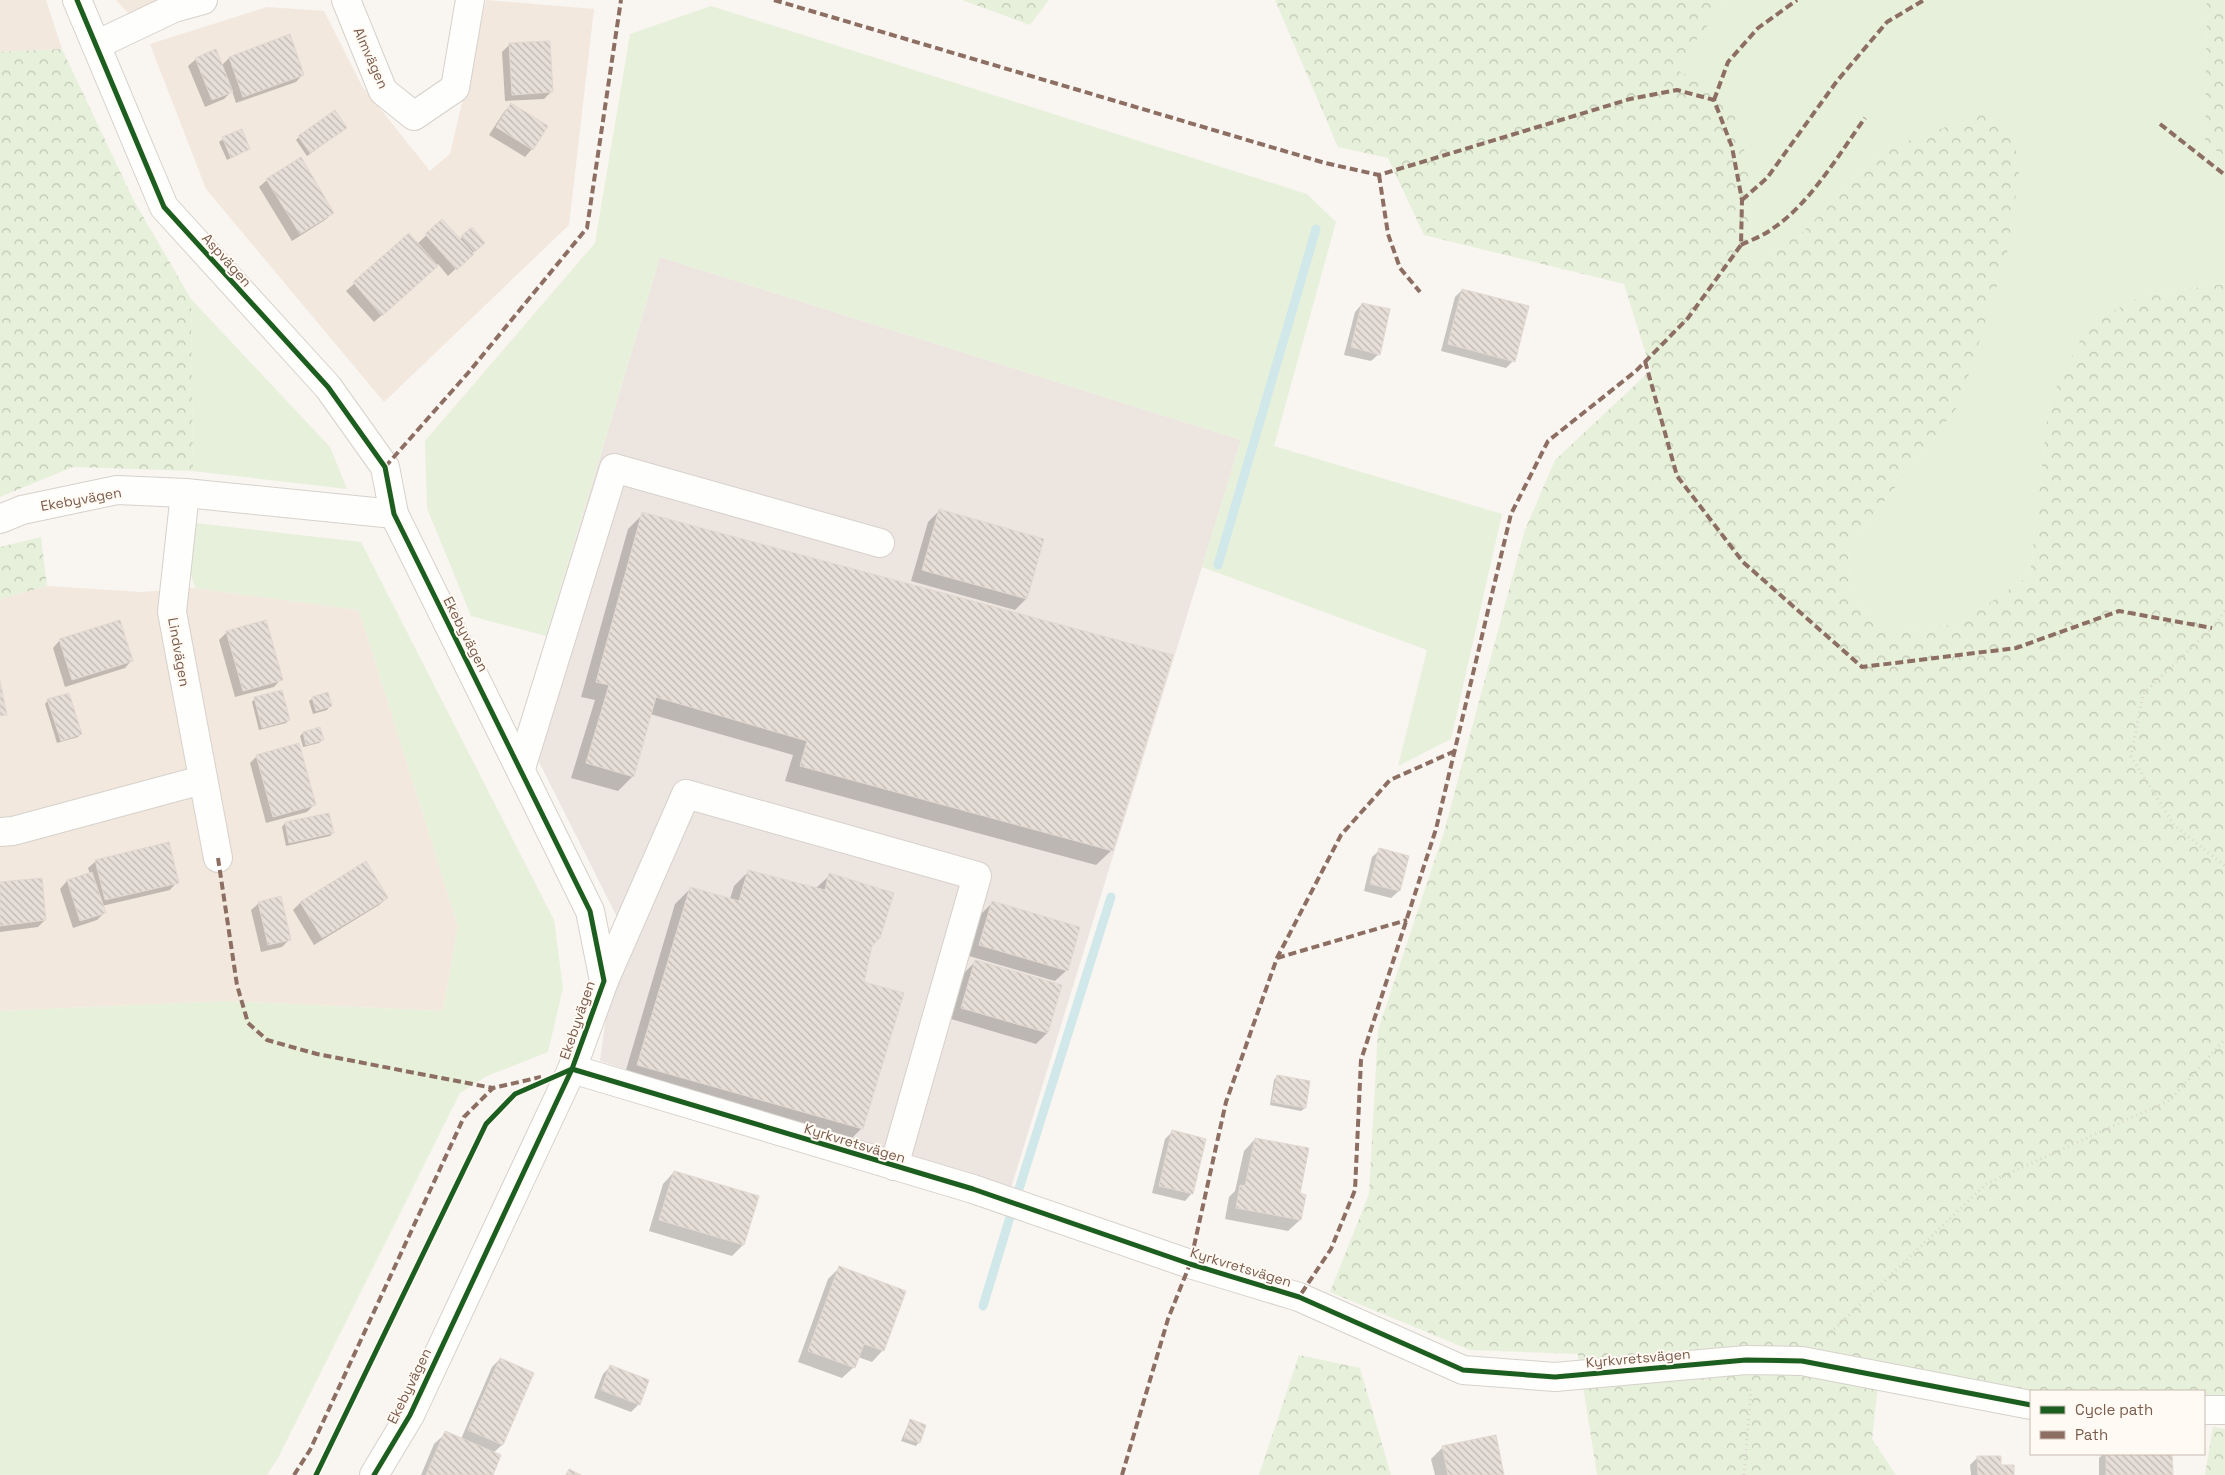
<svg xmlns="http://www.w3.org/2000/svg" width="2225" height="1475" font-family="'Space Grotesk',sans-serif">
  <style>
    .residential { fill: #f2e8de }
    .industrial { fill: #ede5e0 }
    .green { fill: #e7f0db }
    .forest { fill: url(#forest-crowns) }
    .shadow { fill: #0003 }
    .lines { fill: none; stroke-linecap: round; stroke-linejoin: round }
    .stream { stroke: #d0e8ea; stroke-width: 9 }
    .building { fill: url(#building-back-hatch); stroke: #e2d8d2 }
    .minor-casing { stroke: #d7d1cb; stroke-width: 30 }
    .path { stroke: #dcd5d0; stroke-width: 3; stroke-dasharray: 1 4; stroke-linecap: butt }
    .minor { stroke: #fefefd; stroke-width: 28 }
    .quiet { stroke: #8d6e63; stroke-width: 4; stroke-dasharray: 8 4; stroke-linecap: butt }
    .cycleway-casing { stroke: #fffaf3; stroke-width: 8 }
    .cycleway { stroke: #1b5e20; stroke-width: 5 }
    .labels { text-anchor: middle; stroke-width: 4; stroke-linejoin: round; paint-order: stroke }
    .street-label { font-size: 14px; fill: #7a5c4d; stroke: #fffaf3 }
  </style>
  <defs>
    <pattern id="forest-crowns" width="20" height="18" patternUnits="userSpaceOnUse" patternTransform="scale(1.25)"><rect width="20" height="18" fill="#e7f0db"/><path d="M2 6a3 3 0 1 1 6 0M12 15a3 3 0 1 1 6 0" fill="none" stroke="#c0c6b4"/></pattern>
    <pattern id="building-back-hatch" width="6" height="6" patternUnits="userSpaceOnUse" patternTransform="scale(1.25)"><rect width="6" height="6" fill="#e6ded7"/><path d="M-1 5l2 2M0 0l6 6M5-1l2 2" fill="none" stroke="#bfb7b1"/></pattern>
  </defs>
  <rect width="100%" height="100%" fill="#f9f5f0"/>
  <g class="residential">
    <polygon points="0,0 46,0 62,49 0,52"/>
    <polygon points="116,0 171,0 129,14"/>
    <polygon points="486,0 594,9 569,225 384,402 206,189 150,44 267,7 324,11 362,86 430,171 450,154"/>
    <polygon points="47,586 141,592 195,588 359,610 458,926 443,1011 226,1001 0,1011 0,599"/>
  </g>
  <polygon class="industrial" points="660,257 1241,440 1010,1191 600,1061 619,921 520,724"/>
  <g class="green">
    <polygon points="1728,0 2207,0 2205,145 2225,155 2225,284 2145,294 2049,402 2030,575 1959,624 1892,631 1851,596 1848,548 1959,405 1883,150 1804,231 1750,268 1751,174 1674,68"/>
    <polygon points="711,6 1307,194 1336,222 1274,446 1502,514 1451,739 1398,766 1427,650 1202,567 1241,440 660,257 546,636 471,616 427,508 425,441 595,243 630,34"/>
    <polygon points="191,299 330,447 347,489 193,471"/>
    <polygon points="196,523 361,542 554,920 563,988 548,1052 487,1076 460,1093 278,1458 267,1475 0,1475 0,1011 226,1001 443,1011 458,926 359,610 195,588 187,562"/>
  </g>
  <g class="forest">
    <polygon points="962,0 1049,0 1030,25"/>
    <polygon points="1275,0 1728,0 1674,68 1704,85 1734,114 1751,174 1750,268 1804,231 1883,150 1987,112 2014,132 2019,175 2007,254 1959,405 1848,548 1851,596 1892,631 1959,624 2030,575 2049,402 2088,325 2145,294 2225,284 2225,1403 2204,1402 2204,1391 2031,1391 1880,1367 1872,1439 1896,1475 1597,1475 1578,1354 1470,1350 1330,1292 1369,1194 1378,1030 1444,832 1525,530 1555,460 1651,370 1624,284 1424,235 1388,158 1338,147"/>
    <polygon points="2207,0 2225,0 2225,155 2205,145"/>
    <polygon points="62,49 134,201 191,299 193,471 73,467 0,497 0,52"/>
    <polygon points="41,537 47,586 0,599 0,547"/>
    <polygon points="1299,1355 1360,1368 1391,1475 1259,1475"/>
    <polygon points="2213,1427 2225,1429 2225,1475 2205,1475"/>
  </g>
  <g class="shadow">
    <polygon points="510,44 551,92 544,99 505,101 502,52"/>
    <polygon points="229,58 303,74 296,82 236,103 232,91 224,99 205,107 188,66 196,59 221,66"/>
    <polygon points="511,104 546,126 532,149 525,157 489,135 504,112"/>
    <polygon points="342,131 307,156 296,140 299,137"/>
    <polygon points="223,139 249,149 227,160 219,142"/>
    <polygon points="267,180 333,213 325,220 292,241 259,187"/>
    <polygon points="442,221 459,240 472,229 483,243 448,276 438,264 374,322 346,291 409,235 417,244"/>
    <polygon points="1462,290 1513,361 1506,368 1441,351 1455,297"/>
    <polygon points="1362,304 1379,354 1371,361 1344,355 1355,312"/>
    <polygon points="939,511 1026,599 1015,610 911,581 928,522"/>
    <polygon points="643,514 1112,850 1096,865 785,781 793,755 650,714 633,776 618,791 571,778 595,700 581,697 628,529"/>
    <polygon points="227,632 281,679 274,687 235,697 219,640"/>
    <polygon points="60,640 132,660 125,668 65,687 53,648"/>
    <polygon points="255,698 289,720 286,723 259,730 252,702"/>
    <polygon points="313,698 330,706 327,710 313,714 309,701"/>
    <polygon points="48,700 81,733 78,737 57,743 45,704"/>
    <polygon points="303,733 322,740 319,743 303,747 300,736"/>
    <polygon points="257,756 314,805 307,812 266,823 250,763"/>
    <polygon points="329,814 333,833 330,836 286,846 282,827 285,823"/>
    <polygon points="1380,850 1407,856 1399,891 1391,898 1364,891 1372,857"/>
    <polygon points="96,861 177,882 170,890 102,906 104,913 97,920 73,928 60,889 67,881 90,874 88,868"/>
    <polygon points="365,863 387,898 379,905 314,945 293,910 300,903"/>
    <polygon points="749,871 815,889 830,875 871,945 862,983 862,1128 847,1143 623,1080 675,904 690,889 730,899 734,886"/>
    <polygon points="0,884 45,920 38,927 0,932"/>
    <polygon points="259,903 289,940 282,947 261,952 251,910"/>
    <polygon points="992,903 1067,970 1055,981 969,956 981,914"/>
    <polygon points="976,961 1047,1033 1036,1044 951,1019 964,973"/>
    <polygon points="1277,1076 1305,1108 1301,1111 1270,1105 1274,1080"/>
    <polygon points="1172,1132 1192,1193 1185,1201 1152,1193 1165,1139"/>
    <polygon points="1255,1139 1298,1194 1300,1220 1288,1231 1225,1219 1229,1197 1235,1191 1244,1151"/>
    <polygon points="674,1172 743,1245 732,1256 649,1231 663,1184"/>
    <polygon points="840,1267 883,1350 872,1362 858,1357 854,1367 842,1378 798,1362 828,1279"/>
    <polygon points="500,1359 533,1374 502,1445 493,1453 492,1475 421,1475 434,1444 446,1433 461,1439 492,1367"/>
    <polygon points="611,1366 639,1404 631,1412 594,1398 603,1374"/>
    <polygon points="910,1420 919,1442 916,1446 901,1441"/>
    <polygon points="1443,1447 1503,1475 1435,1475 1431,1459"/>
    <polygon points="2103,1454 2171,1454 2171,1475 2099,1475 2099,1458"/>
    <polygon points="1978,1457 2000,1466 2013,1475 1971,1475 1970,1465"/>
  </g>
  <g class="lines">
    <g class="stream">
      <polyline points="1218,565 1316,229"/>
      <polyline points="1019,1189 1111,897"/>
      <polyline points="983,1306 1010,1217"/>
    </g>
  </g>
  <g class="building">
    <polygon points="290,34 304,75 243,97 229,57"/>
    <polygon points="550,41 553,92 512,95 509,43"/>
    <polygon points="216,49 233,92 212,100 195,58"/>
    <polygon points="511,103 548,126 533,150 496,127"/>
    <polygon points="335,110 347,128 310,153 298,136"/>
    <polygon points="242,129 250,149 231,158 222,137"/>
    <polygon points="301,157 334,213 300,234 266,179"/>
    <polygon points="442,219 474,254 457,270 425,234"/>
    <polygon points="472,227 485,243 475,252 461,236"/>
    <polygon points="409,233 438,266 382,316 353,282"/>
    <polygon points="1462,289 1529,306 1515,362 1448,344"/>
    <polygon points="1362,303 1390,309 1380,355 1351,347"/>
    <polygon points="939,509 1044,539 1027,599 922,570"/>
    <polygon points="642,512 1173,655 1113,851 800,766 807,741 656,697 634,777 586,763 609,685 596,682"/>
    <polygon points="120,620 133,661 72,680 59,639"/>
    <polygon points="266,620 283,680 243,691 226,631"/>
    <polygon points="0,681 7,715 0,716"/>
    <polygon points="282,690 290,720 262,728 254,697"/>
    <polygon points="328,692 332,706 316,711 312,697"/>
    <polygon points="69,693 82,734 61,741 47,699"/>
    <polygon points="320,727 324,740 306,745 303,732"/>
    <polygon points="299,743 316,805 273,817 256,755"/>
    <polygon points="329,813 334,833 289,843 285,822"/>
    <polygon points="169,842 179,883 105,900 95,860"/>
    <polygon points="1379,848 1409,856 1400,891 1370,884"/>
    <polygon points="366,861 388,898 322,938 300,902"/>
    <polygon points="748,870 825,890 829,873 894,893 880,938 872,946 864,982 904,993 863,1129 637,1065 690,887 739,901"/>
    <polygon points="92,872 106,913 80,921 67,880"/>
    <polygon points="42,878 46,920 0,926 0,882"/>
    <polygon points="281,896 291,940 268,945 258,902"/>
    <polygon points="992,901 1080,927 1068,971 979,945"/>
    <polygon points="975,960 1062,985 1048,1033 961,1008"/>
    <polygon points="1277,1075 1310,1081 1306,1108 1272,1102"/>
    <polygon points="1172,1130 1206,1139 1193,1194 1159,1186"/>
    <polygon points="1255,1138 1309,1148 1300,1193 1306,1195 1301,1220 1236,1208 1240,1185 1245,1186"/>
    <polygon points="674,1171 759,1196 744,1245 659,1220"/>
    <polygon points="839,1266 906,1291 884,1351 864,1344 855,1368 808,1351"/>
    <polygon points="500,1358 534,1373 503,1445 468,1430"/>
    <polygon points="610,1365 649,1380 640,1405 601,1390"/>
    <polygon points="910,1419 926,1425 920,1443 904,1438"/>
    <polygon points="445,1431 501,1455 493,1475 426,1475"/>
    <polygon points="1496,1435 1504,1475 1448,1475 1442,1446"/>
    <polygon points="2106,1454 2172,1454 2173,1475 2106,1475"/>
    <polygon points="1977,1456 2001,1456 2001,1465 2014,1465 2014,1475 1978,1475"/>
    <polygon points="569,1469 581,1475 566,1475"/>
  </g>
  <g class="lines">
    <g class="minor-casing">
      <g id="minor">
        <polyline points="77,0 164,207 328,387 385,467 394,514 590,911 604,981 572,1069 410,1415 374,1475"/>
        <polyline points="346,0 383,91 414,116 455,88 470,0"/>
        <polyline points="96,45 174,8 203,0"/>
        <polyline points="185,493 172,612 218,858"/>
        <polyline points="0,519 22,510 117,490 185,493 394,514"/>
        <polyline points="521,768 614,468 880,543"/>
        <polyline points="0,832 13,831 202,780"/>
        <polyline points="604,981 686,794 977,876 894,1166"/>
        <polyline points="572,1069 973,1189 1190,1264 1299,1297 1463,1370 1555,1377 1746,1360 1802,1361 2031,1405"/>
        <polyline points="2204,1410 2225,1410"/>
      </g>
    </g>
    <g class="path">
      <polyline points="2225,611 2212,628 2143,694 2131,756 2174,825 2225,866"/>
      <polyline points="1827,1336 1986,1184 2170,1100 2225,1039"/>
      <polyline points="1744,1475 1751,1389"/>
    </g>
    <use href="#minor" class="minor"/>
    <g class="quiet">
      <polyline points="774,0 1325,163 1379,175 1630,99 1677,90 1714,100 1732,147 1742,200 1741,245 1688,318 1636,371 1548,441 1511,514 1436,829 1361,1060 1355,1190 1331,1249 1299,1297"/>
      <polyline points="1714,100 1728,62 1758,28 1797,0"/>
      <polyline points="2160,124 2225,175"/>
      <polyline points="1379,175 1388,234 1400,268 1420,292"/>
      <polyline points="1742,200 1767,178 1837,81 1887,22 1924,0"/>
      <path d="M1741 245C1751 240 1763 236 1772 229 1810 204 1839 154 1865 118"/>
      <polyline points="1645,361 1677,476 1743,562 1862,667 2016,648 2119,611 2212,628"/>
      <polyline points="385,467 468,373 587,228 621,0"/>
      <polyline points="218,858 237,985 248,1023 267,1040 317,1054 493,1088"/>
      <polyline points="1277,958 1407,920"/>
      <polyline points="294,1475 310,1450 464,1117 493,1088 541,1077"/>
      <polyline points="1122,1475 1168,1319 1190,1264 1226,1102 1277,958 1341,835 1390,780 1455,751"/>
    </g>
    <g class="cycleway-casing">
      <g id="cycleway">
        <polyline points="77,0 164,207 328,387 385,467 394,514 590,911 604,981 572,1069 410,1415 374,1475"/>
        <polyline points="316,1475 486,1124 515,1094 572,1069 973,1189 1190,1264 1299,1297 1463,1370 1555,1377 1746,1360 1802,1361 2031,1405"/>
      </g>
    </g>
    <use href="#cycleway" class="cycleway"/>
  </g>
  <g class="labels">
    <g class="street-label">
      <text transform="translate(371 58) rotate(66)" y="5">Almvägen</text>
      <text transform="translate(227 260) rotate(48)" y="5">Aspvägen</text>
      <text transform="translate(81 499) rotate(-10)" y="5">Ekebyvägen</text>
      <text transform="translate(466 634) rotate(63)" y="5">Ekebyvägen</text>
      <text transform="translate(179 652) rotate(80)" y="5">Lindvägen</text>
      <text transform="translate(577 1020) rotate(-71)" y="5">Ekebyvägen</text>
      <text transform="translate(855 1143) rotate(17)" y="5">Kyrkvretsvägen</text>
      <text transform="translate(1241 1267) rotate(17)" y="5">Kyrkvretsvägen</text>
      <text transform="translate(1638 1358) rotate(-5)" y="5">Kyrkvretsvägen</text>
      <text transform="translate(409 1386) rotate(-64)" y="5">Ekebyvägen</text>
    </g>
  </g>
  <rect x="2030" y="1390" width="175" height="65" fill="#fffaf3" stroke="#cabbb1"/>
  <rect x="2040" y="1406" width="25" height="8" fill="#1b5e20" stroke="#cabbb1"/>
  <text x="2075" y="1415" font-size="15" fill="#7a5c4d">Cycle path</text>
  <rect x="2040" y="1431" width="25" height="8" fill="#8d6e63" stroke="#cabbb1"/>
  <text x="2075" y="1440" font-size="15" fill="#7a5c4d">Path</text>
</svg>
